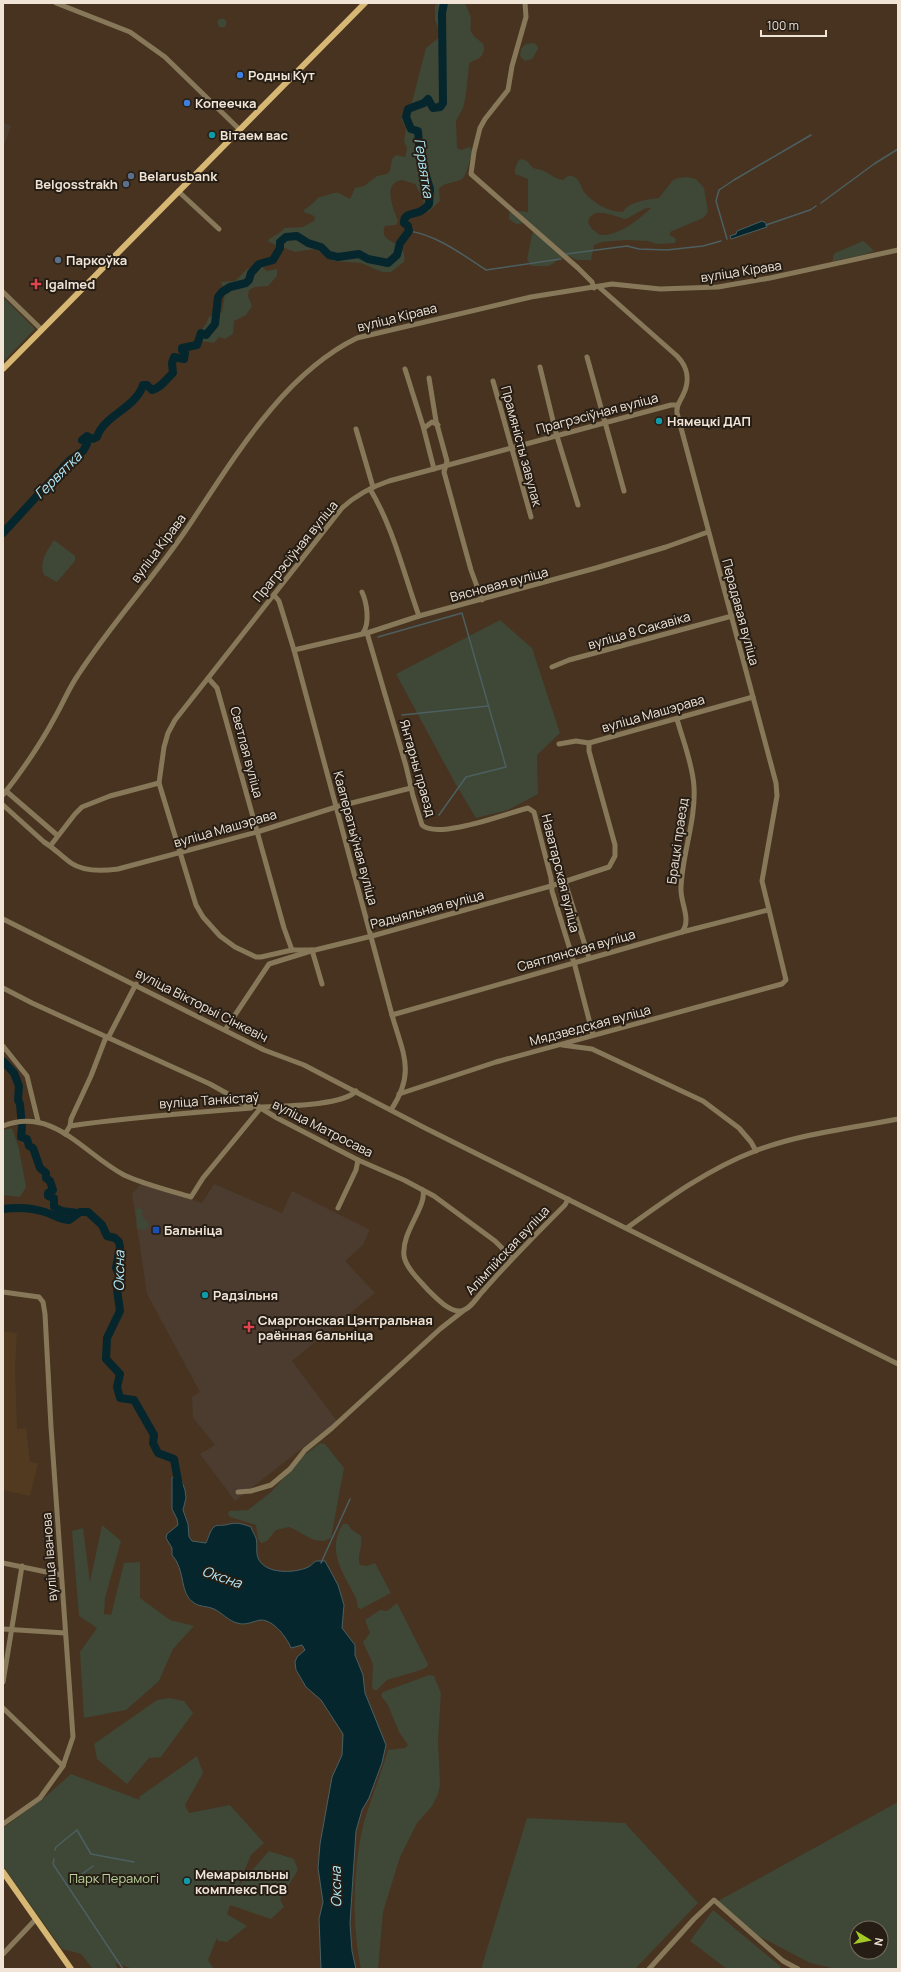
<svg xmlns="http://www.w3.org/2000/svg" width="901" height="1972" font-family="Manrope,sans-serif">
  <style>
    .built { fill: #523a20 }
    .industrial { fill: #4a3d2e }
    .medical { fill: #4b3c2f }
    .green { fill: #3f4736; fill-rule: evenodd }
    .water { fill: #06262e; stroke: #4c5f61 }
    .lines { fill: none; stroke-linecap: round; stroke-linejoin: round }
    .stream { stroke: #4c5f61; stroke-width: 1.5 }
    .river { stroke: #06262e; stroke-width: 8 }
    .minor { stroke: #877859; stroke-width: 5 }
    .major { stroke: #d7b774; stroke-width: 6 }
    .shop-dot { fill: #3f7fe0; stroke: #261d14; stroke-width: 1.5 }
    .culture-dot { fill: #0f9aa8; stroke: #261d14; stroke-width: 1.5 }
    .service-dot { fill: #5c6f8a; stroke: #261d14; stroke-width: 1.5 }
    .health-dot { fill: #e0444e; stroke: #261d14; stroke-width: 1.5 }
    .transit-dot { fill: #1a4fb4; stroke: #261d14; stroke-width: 1.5 }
    .labels { text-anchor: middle; stroke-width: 4; stroke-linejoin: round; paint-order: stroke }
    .poi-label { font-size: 13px; font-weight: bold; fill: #f0e4d7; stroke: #261d14; text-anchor: start }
    .street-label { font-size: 13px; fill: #f0e4d7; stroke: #261d14 }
    .park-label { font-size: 13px; fill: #b8d39c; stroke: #261d14 }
    .water-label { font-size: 14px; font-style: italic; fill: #b0ebfb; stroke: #261d14 }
  </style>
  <rect width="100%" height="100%" fill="#47331f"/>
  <polygon class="built" points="3,1331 17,1333 15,1367 17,1429 26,1428 30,1462 38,1463 30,1496 3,1490"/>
  <polygon class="industrial" points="3,122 11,126 3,148"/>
  <polygon class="medical" points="142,1183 202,1203 214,1184 282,1213 292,1191 370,1230 363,1245 345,1261 375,1293 292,1361 337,1421 235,1501 200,1454 215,1445 193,1418 192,1397 200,1392 147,1294 132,1194"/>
  <g class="green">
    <path d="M438 3H465C467 9 471 14 471 21 471 25 469 29 472 33 475 41 488 41 483 53 481 60 473 59 469 64L466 95 463 108 456 121 457 148 461 150 470 147 472 150C471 156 467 176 462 179 454 184 445 181 439 189L440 201 428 212 424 211 423 199 415 184 402 180C381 183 394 210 398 221L396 225 385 226C377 246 409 238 404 262L391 272H382L361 263 333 261 315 249 295 252 269 242 268 241 269 239 282 231 284 228 303 227 315 220 314 216 304 212V210L312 204 319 197C327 197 331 192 338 193 342 194 346 197 350 199L355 188 364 186 377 176 387 174 390 171 392 159 396 155 405 157 407 148 404 142 406 127 401 119 411 106 426 48 441 36 435 20V6Z"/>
    <circle cx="222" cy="23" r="4.5"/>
    <polygon points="533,43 537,45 538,49 532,59 525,61 520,56 521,49 526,44"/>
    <path d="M522 159 527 161 533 168 542 170 558 179 563 180C566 177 570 174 574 177 580 179 581 188 584 192 593 203 609 212 623 212 628 202 648 199 659 198L673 180 678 178 687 177 696 179 704 188 708 211 706 215 703 218 670 232V235L676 239 675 243 657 244 648 241 625 240 602 242 594 245 591 260H577L566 255 549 266H531L527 259 533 231 525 223 516 224 509 219V214L511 210 528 212C528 210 528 183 528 179L515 174V169L518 161ZM646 208H651C637 221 619 236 600 235L592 229 588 223C591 203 617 218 626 219Z"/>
    <polygon points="863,241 865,242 874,251 863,255 833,261 833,256 835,253"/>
    <path d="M260 265 267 271 277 269V276L268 286 255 287 249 290 248 296 252 306 246 315 234 321 233 334 225 339 219 337 214 343 201 341C195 331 201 331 206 324 207 322 208 319 209 317L222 312 225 293 232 289 231 287 222 286 221 282 235 281 247 269Z"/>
    <polygon points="3,297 35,329 3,362"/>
    <path d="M54 540 75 556V561L57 582 44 575C39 562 47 551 54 540Z"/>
    <polygon points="500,620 532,648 560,733 537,755 538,794 508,810 476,818 455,783 396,674"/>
    <polygon points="12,1128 19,1149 26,1187 20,1197 3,1195 3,1130"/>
    <polygon points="137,1208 142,1209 143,1212 141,1215 150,1225 145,1230 137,1229 136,1212"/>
    <path d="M320 1443 325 1444 344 1468 331 1538C315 1547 303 1532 289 1527L276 1530 267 1541 261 1543 258 1539 256 1525 230 1517 228 1514 229 1511 248 1510 271 1492 303 1456Z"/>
    <path d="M343 1524H348L351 1529 361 1536C364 1546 356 1555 360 1565L367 1566 375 1563 391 1593 361 1609 358 1608C357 1604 357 1599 355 1596 343 1573 326 1550 343 1524Z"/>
    <polygon points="102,1525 121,1541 105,1598 104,1614 111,1615 124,1563 140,1562 140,1598 170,1620 194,1626 173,1649 159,1681 126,1710 84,1718 80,1652 97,1628 79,1616 72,1531 83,1528 90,1582"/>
    <polygon points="397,1603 428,1664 427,1667 421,1670 387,1680 377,1690 373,1690 372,1686 373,1664 363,1642 370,1633 365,1620 380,1610 387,1611"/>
    <path d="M429 1675 434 1676 441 1693 438 1739 440 1785 438 1794 432 1806 417 1823 400 1857 383 1912 378 1969H361C352 1929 353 1875 361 1835 367 1806 380 1779 388 1750L405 1748 408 1745 399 1732 388 1705 381 1696 383 1692Z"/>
    <polygon points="169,1698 184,1701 193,1713 161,1757 149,1758 127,1784 97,1759 94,1744 157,1700"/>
    <polygon points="197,1756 203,1773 185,1805 189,1813 230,1805 264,1843 251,1855 238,1886 269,1851 294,1859 298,1870 280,1899 284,1907 271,1919 230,1905 227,1914 247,1926 227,1942 218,1941 217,1938 208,1960 214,1969 133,1969 115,1963 118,1969 93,1969 81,1954 62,1949 3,1866 3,1828 44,1798 71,1774 140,1800 139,1797"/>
    <path d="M898 1802V1969H836L810 1963 751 1932 718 1901ZM857 1928H881V1952H857Z"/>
    <polygon points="527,1818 625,1823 698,1903 635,1969 481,1969"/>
    <polygon points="713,1910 780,1966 781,1969 727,1969 690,1941"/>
  </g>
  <g class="water">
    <polygon points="762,221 766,223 767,227 731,239 730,236 736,234 737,231"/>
    <path d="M179 1474 185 1490 186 1498 183 1510 188 1524 189 1537 192 1541 206 1543C208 1539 210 1531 213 1528 216 1524 221 1526 225 1525 237 1522 240 1523 251 1527 252 1531 255 1535 256 1538 258 1546 255 1553 259 1560 267 1574 293 1573 306 1568 310 1567 313 1563 316 1561H325L338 1585 344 1605 342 1628 355 1645V1655L363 1675 365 1693 386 1745 382 1763 369 1798 362 1810 356 1831 350 1923 352 1951 356 1969H321L319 1919 323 1902 318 1868 320 1844 332 1777 342 1755 343 1734 321 1700 306 1687 296 1670 295 1662 297 1657 305 1650 302 1645 291 1648C287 1638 274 1620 261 1620 253 1621 246 1626 237 1623 229 1621 222 1613 214 1609 207 1606 200 1607 194 1603 179 1594 186 1570 172 1555V1548L166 1538 167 1534 178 1525 177 1519 172 1509V1478Z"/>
  </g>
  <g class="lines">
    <g class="stream">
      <polyline points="821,203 874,164 898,149"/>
      <polyline points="766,225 810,210 816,206"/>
      <path d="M409 231C437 235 463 255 486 270L561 259"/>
      <polyline points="727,239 716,201 719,190 734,180 811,135"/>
      <polyline points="566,254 627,246 639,249 667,250 703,246 721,241"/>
      <polyline points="378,637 462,613 506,767 466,777 439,815"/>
      <polyline points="402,715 488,706"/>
      <polyline points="321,1563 350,1499"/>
      <polyline points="55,1850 56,1847 77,1830 91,1854 134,1862"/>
      <polyline points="54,1859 53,1864 123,1969"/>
      <polyline points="67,1885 93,1866"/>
    </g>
    <g class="river">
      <path d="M3 533 70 460 83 451 87 444 86 441 82 440 87 436 93 439 97 437C103 416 136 408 143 385H147L152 390C161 388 166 379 173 373L172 363 174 357 184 359 185 353 182 350V348L197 345 201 333 206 335 215 324 218 297 222 292 230 287 246 283 249 280 251 273 259 264 273 260 280 248V242L286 237 297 236 308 243 321 247 329 255 338 257 359 254 368 259 388 263 397 255 400 243 409 231 408 226 404 223C404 212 414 215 421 211 424 209 427 207 429 204L430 189 420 156 418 131 411 129 406 117 408 109 424 103 428 99 433 108 440 107 443 103 442 13 444 3"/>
      <polyline points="3,1061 14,1073 19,1086 18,1100 20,1104 22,1127 21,1137 27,1139 29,1146 33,1148 40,1168 46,1173 46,1178 50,1181 53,1190 48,1193 48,1196 54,1198 54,1207 62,1211 77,1213"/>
      <path d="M3 1209C18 1207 30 1207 45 1212 54 1215 59 1219 69 1220L80 1212H88L102 1225 107 1236 115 1238 119 1242 120 1247 116 1268 120 1277 117 1289 120 1311 107 1338 106 1359 120 1374 117 1387 120 1398 134 1400 154 1435 153 1443 158 1453 174 1459 179 1486"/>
    </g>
    <g class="minor">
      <polyline points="56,3 130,32 165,57 240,130"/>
      <polyline points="525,3 526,17 512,66 508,90 485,119 480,128 474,152 471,174 578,268 592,282 594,288"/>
      <polyline points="178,191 219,229"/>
      <polyline points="3,292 42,330"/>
      <polyline points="587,357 624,491"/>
      <polyline points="540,367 556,433 578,505"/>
      <polyline points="405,369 423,426 434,469"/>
      <polyline points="429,378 436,421 447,461 444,472 471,570 482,600"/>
      <polyline points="493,381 531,517"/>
      <polyline points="424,428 432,422 438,425"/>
      <polyline points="356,429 373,487"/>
      <path d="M370 489C394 529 403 572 419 616"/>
      <path d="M362 592C367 603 370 623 363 633"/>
      <path d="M274 595 279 601 294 650 392 1015C403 1054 416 1072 391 1110"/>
      <path d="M367 633 406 766 413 796 422 825C437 840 508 813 528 808L534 812 551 878 552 891 575 966 593 1035"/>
      <polyline points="294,650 367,633 419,616 596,568 666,547 708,532"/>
      <polyline points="552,667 569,660 732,616"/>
      <polyline points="208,678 217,688 284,928 292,950"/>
      <path d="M677 719C683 741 693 765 694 787 696 821 682 854 681 888 680 903 692 919 682 932"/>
      <path d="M589 743V751L615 845V856L609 867 551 886 372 936 315 950H292L261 957H256L235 947 220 936 203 917 196 905 159 783 164 747 168 733 175 720 342 508C356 495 371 487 389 481L671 405H677"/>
      <polyline points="559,744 576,741 589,743 753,697"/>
      <polyline points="6,791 57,835"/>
      <path d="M3 795C22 771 40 745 55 717 63 703 69 688 78 675 111 624 152 580 186 530 232 462 281 375 357 338L531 297 612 284 660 289 718 287 770 278 898 250"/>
      <path d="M3 805 44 842C54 848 61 856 71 863 84 872 103 871 118 869L257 832 336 807 411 788"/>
      <polyline points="51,845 75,814 82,807 110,796 159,783"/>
      <polyline points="565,882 589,958"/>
      <polyline points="3,919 264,1050 304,1065 425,1128 898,1364"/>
      <polyline points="312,950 322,984"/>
      <polyline points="3,988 32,1003 210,1084 228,1094 241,1103 259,1107 277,1118 358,1160 404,1180 434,1196 495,1241 512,1258"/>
      <polyline points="392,1015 682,932 768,910"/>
      <polyline points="225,1030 269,964 311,951"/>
      <polyline points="108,1038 136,984"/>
      <polyline points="562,1045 592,1049 703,1101 739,1128 751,1142 756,1151"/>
      <polyline points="3,1046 27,1076 38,1121"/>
      <path d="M399 1094 496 1062 782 984 786 980 762 881 777 796 776 783 677 413C676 405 680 402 683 395 690 381 688 367 677 356L599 287"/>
      <path d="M259 1107C281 1106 343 1106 356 1091"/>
      <path d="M3 1126C53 1106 84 1154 124 1175 143 1184 171 1191 191 1197L203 1178 259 1110V1107"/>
      <polyline points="70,1126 71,1119 91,1076 106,1037"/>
      <path d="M65 1134 70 1126C130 1117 190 1113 251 1108"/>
      <path d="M423 1190C427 1207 401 1232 404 1256 406 1268 420 1281 428 1290 436 1298 449 1312 461 1311 470 1310 477 1297 483 1291 509 1261 537 1233 565 1205L568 1199"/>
      <polyline points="338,1208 356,1170 358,1160"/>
      <path d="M627 1228C667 1199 708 1169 755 1151 799 1134 852 1128 898 1119"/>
      <polyline points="3,1292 39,1297 43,1302 45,1314 51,1427 73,1737 63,1766 40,1798 3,1824"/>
      <polyline points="238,1492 251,1491 271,1485 290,1469 305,1450 332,1428 440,1329 463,1311"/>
      <polyline points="3,1563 61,1575"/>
      <polyline points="3,1629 65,1633"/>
      <polyline points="3,1682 22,1566"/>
      <polyline points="3,1708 63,1766"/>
      <polyline points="3,1954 36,1919"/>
      <polyline points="649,1969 694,1919 714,1900 783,1961 798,1969"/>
    </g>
    <g class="major">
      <polyline points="3,369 365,3"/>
      <polyline points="3,1872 71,1969"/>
    </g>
  </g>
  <g class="shop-dot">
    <circle cx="240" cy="75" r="4"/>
    <circle cx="187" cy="103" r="4"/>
  </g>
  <g class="culture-dot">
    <circle cx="212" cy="135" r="4"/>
    <circle cx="659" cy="421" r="4"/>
    <circle cx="205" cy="1295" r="4"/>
    <circle cx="187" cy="1881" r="4"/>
  </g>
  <g class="service-dot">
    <circle cx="131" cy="176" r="4"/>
    <circle cx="126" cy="184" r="4"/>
    <circle cx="58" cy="260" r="4"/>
  </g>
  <g class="health-dot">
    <path d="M34 278h4v4h4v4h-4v4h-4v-4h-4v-4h4z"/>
    <path d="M247 1321h4v4h4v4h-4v4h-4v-4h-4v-4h4z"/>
  </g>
  <rect class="transit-dot" x="152" y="1226" width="8" height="8" rx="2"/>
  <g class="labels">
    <g class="poi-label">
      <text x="248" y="80">Родны Кут</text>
      <text x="195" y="108">Копеечка</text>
      <text x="220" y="140">Вітаем вас</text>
      <text x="139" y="181">Belarusbank</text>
      <text x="118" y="189" text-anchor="end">Belgosstrakh</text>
      <text x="66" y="265">Паркоўка</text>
      <text x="45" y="289">Igalmed</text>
      <text x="667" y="426">Нямецкі ДАП</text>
      <text x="164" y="1235">Бальніца</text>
      <text x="213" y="1300">Радзільня</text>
      <text x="258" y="1325">Смаргонская Цэнтральная<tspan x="258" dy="15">раённая бальніца</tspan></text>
      <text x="195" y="1879">Мемарыяльны<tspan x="195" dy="15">комплекс ПСВ</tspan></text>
    </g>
    <g class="street-label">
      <text transform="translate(741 271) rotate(-9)" y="5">вуліца Кірава</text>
      <text transform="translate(397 317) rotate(-14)" y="5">вуліца Кірава</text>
      <text transform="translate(597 413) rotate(-15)" y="5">Прагрэсіўная вуліца</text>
      <text transform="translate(522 446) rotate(75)" y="5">Прамяністы завулак</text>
      <text transform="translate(158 548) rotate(-53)" y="5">вуліца Кірава</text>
      <text transform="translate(295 551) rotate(-51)" y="5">Прагрэсіўная вуліца</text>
      <text transform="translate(499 584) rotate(-15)" y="5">Вясновая вуліца</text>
      <text transform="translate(741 612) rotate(75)" y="5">Перадавая вуліца</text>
      <text transform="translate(639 630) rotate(-16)" y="5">вуліца 8 Сакавіка</text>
      <text transform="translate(653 713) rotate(-16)" y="5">вуліца Машэрава</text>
      <text transform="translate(247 752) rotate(75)" y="5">Светлая вуліца</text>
      <text transform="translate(418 768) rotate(74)" y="5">Янтарны праезд</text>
      <text transform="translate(225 828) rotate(-16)" y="5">вуліца Машэрава</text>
      <text transform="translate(356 838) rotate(75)" y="5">Кааператыўная вуліца</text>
      <text transform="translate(677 841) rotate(-82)" y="5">Брацкі праезд</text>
      <text transform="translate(561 873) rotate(76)" y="5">Наватарская вуліца</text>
      <text transform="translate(427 909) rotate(-15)" y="5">Радыяльная вуліца</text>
      <text transform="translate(576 950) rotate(-16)" y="5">Святлянская вуліца</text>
      <text transform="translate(202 1005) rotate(27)" y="5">вуліца Вікторыі Сінкевіч</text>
      <text transform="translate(590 1025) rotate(-15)" y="5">Мядзведская вуліца</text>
      <text transform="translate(209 1100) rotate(-4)" y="5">вуліца Танкістаў</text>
      <text transform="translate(323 1128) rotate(27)" y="5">вуліца Матросава</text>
      <text transform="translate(507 1250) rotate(-47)" y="5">Алімпійская вуліца</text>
      <text transform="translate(49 1557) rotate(-94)" y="5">вуліца Іванова</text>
    </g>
    <g class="park-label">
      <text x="114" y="1883">Парк Перамогі</text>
    </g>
    <g class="water-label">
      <text transform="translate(424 168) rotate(81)" y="5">Гервятка</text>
      <text transform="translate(58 475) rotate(-45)" y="5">Гервятка</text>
      <text transform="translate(119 1271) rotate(-89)" y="5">Оксна</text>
      <text transform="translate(222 1577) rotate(19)" y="5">Оксна</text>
      <text transform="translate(336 1887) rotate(-91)" y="5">Оксна</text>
    </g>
  </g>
  <rect width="901" height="1972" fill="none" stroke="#f0e4d7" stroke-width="8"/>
  <g transform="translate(869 1940) rotate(100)"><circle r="19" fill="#261d14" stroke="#776d62"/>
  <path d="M0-3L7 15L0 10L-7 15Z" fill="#a3c926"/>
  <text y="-6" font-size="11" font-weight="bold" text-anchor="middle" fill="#f0e4d7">N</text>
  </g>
  <path d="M761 30v6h65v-6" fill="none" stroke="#f0e4d7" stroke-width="2"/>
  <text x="767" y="30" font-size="12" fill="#f0e4d7" stroke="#261d14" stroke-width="3" paint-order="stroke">100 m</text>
</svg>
